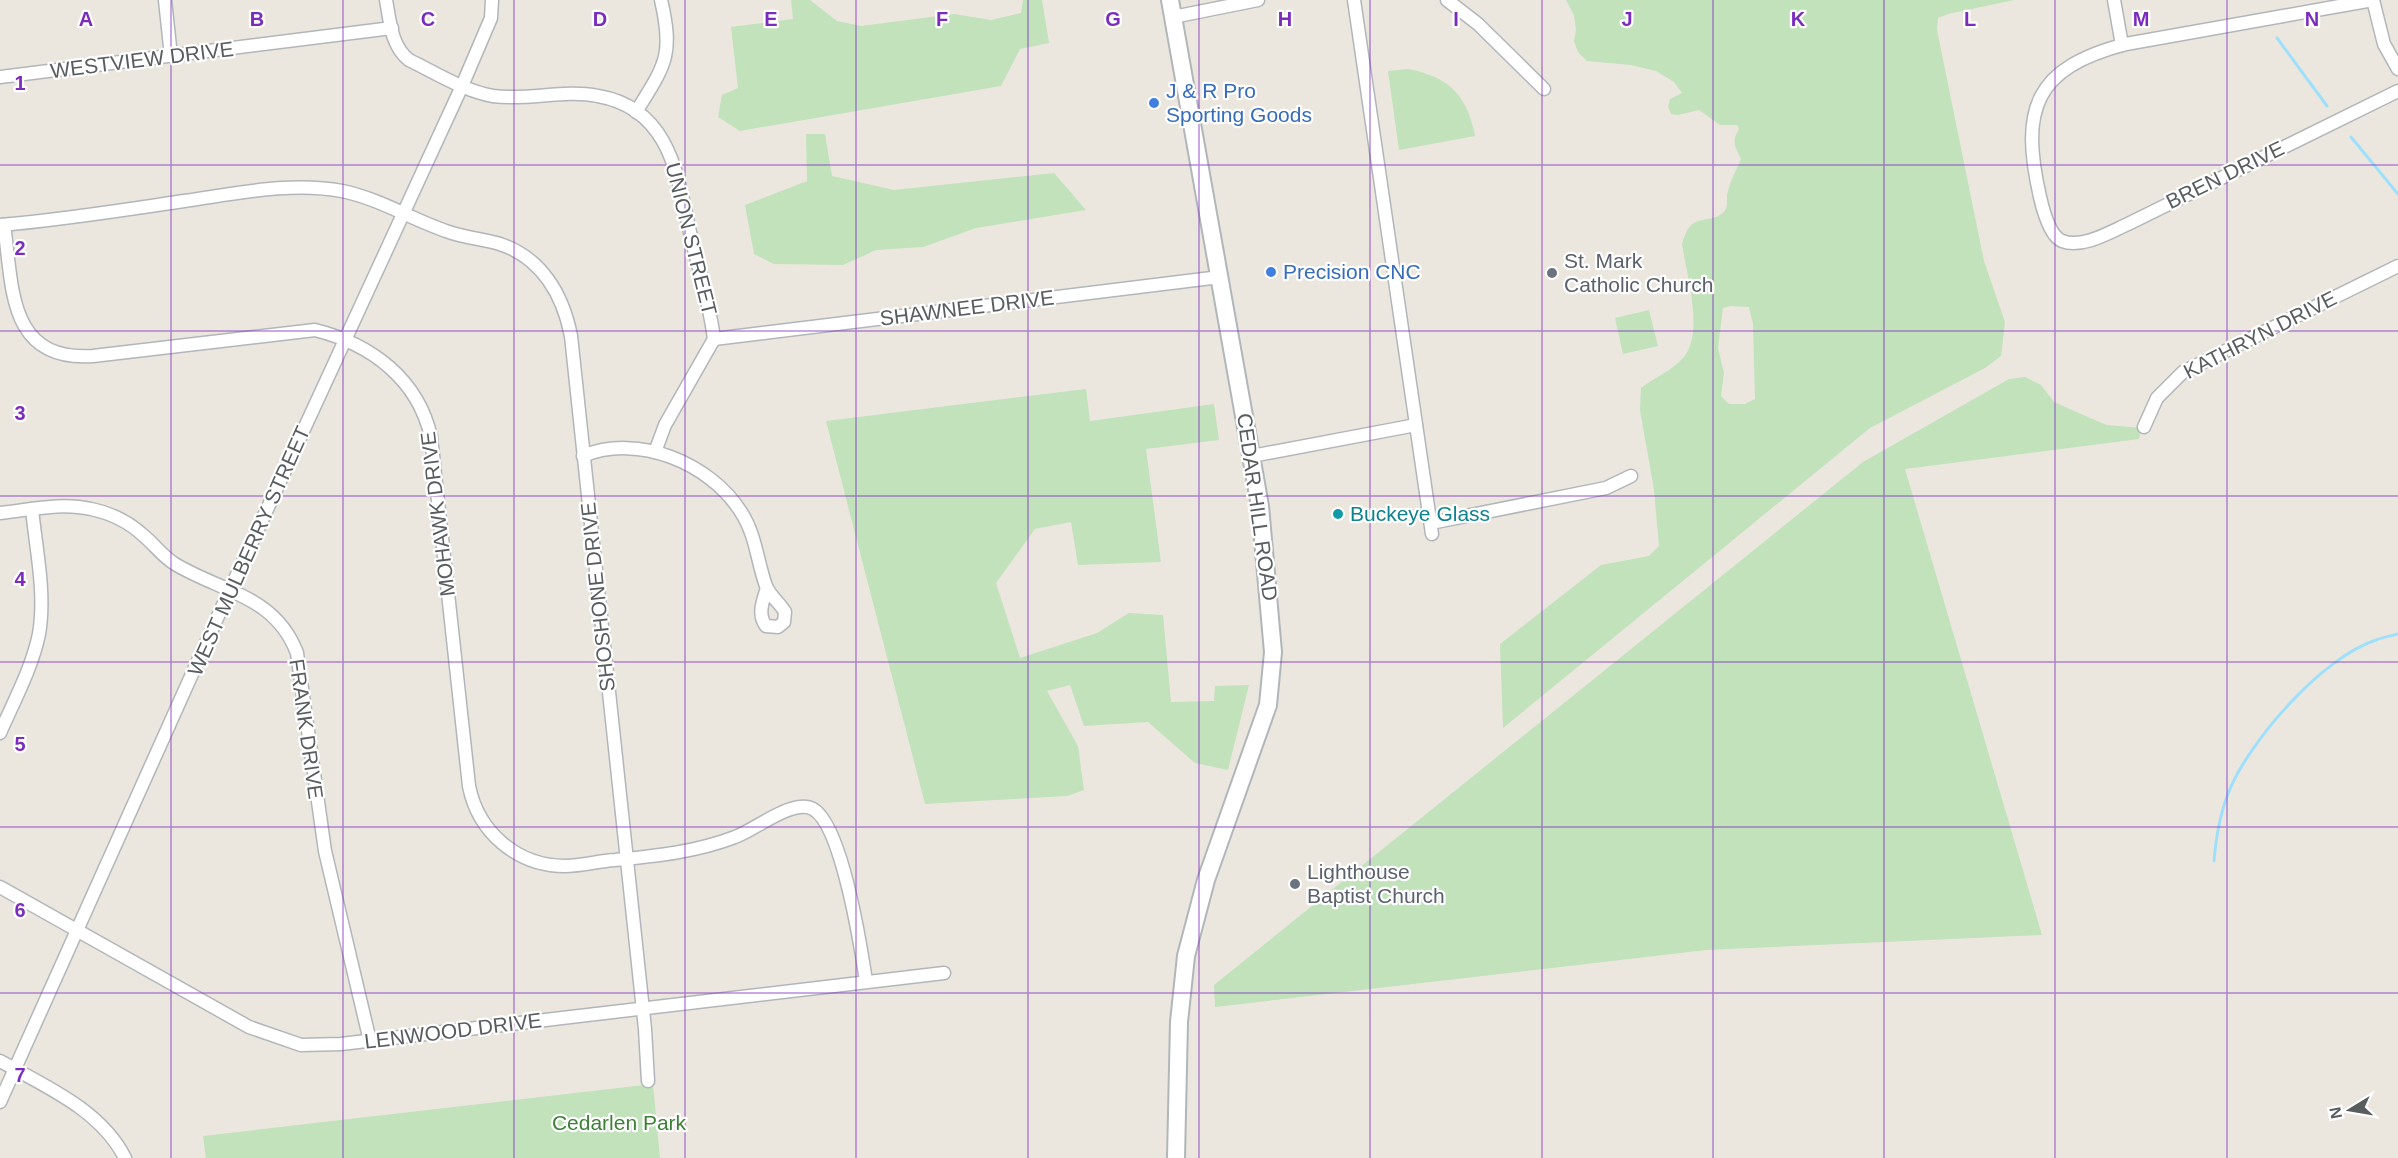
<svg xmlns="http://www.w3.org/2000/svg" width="2398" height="1158" font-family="Helvetica,sans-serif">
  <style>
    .green { fill: #c1e2bb; fill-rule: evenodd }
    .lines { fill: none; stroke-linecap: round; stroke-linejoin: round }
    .stream { stroke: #9ee0fc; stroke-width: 3 }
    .street-casing { stroke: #b2b6ba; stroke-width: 15 }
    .secondary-casing { stroke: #b1b6ba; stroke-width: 20 }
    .street { stroke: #fff; stroke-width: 12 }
    .secondary { stroke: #fff; stroke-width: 16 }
    .grid { fill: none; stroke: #7b2cbf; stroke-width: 1.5; stroke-opacity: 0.55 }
    .shop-dot { fill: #3f7fe0; stroke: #fff; stroke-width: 2 }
    .worship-dot { fill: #6b7280; stroke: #fff; stroke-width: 2 }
    .culture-dot { fill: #0f9aa8; stroke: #fff; stroke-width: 2 }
    .labels { text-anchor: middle; stroke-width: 4.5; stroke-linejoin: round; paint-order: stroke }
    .street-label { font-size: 21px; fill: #585d60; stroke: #fff }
    .shop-label { font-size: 21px; fill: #366cbe; stroke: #fff; text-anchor: start }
    .worship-label { font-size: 21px; fill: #5b616d; stroke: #fff; text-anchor: start }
    .culture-label { font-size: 21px; fill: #0d838f; stroke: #fff; text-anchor: start }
    .park-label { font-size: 21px; fill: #3d8136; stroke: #fff }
    .grid-label { font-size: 20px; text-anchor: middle; font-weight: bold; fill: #7b2cbf; stroke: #fff; stroke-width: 4.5; stroke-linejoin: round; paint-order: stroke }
  </style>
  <rect width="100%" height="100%" fill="#ebe7df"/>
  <g class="green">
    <polygon points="791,0 810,0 837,21 861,26 954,14 991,20 1021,13 1023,0 1042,0 1049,43 1020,49 1001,86 740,131 718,117 722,95 738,88 731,27 793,19"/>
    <path d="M1566 0H2014L1948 14 1938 18 1937 30 1984 261 2005 322 2001 356 1985 368 1870 428 1503 728 1500 644 1601 565 1649 556 1659 546 1654 490 1640 410 1641 388C1654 378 1673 370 1683 358 1705 334 1686 273 1682 244 1691 210 1706 226 1723 213 1728 209 1727 200 1727 195 1730 181 1736 171 1741 159 1735 146 1731 142 1739 129L1737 125H1720L1699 110 1678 115 1671 114 1668 107 1670 99 1682 93 1674 82 1656 71 1631 65 1587 61 1578 52 1574 41 1576 30 1574 15ZM1730 306 1749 307 1753 324 1755 399 1745 404H1729L1721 396 1724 373 1718 348 1723 308Z"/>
    <path d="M1408 69C1449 77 1467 95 1475 136L1399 150 1388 71Z"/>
    <polygon points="806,134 825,134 832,176 894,190 1054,173 1086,210 976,228 923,247 876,250 843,265 774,264 754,254 745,205 807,181"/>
    <polygon points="1649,310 1658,346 1623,354 1615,318"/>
    <polygon points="2025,377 2041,385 2054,402 2097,421 2107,425 2141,428 2139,439 1905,469 2042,935 1706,950 1215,1007 1214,985 1863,462 2009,379"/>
    <polygon points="1086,389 1090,421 1214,404 1219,440 1146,449 1161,562 1078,565 1071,522 1035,529 996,583 1020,658 1097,633 1129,613 1163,615 1171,702 1214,701 1215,686 1249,685 1228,770 1195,763 1148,722 1084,726 1070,685 1047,691 1078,746 1084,790 1067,796 925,804 826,421"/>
    <polygon points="653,1084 660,1158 206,1158 203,1136"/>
  </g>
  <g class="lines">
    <g class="stream">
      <polyline points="2277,38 2327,106"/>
      <polyline points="2351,137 2398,194"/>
      <path d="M2214 861C2216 837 2220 812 2230 789 2251 739 2323 657 2376 640 2383 637 2391 636 2398 634"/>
    </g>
    <g class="street-casing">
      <g id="street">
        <polyline points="165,0 171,56"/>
        <path d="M386 0C390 21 391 46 409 60 436 73 464 91 493 96 528 101 564 89 598 96 673 109 678 181 692 241 700 274 710 306 714 339L665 425 655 452"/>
        <polyline points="1354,0 1432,534"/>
        <polyline points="1447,0 1478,24 1544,89"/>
        <polyline points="2114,0 2122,45"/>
        <path d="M2373 0 2126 44C2034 68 2020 109 2040 197 2043 210 2050 236 2062 241 2082 249 2110 232 2128 224L2398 91"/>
        <polyline points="2373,0 2384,44 2398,69"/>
        <polyline points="1173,17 1258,0"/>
        <polyline points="0,77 392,28"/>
        <path d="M636 112C665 65 674 56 661 0"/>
        <path d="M0 225C61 220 123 210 184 201 234 194 292 181 342 191 381 199 414 221 452 233 467 238 484 239 500 244 542 258 563 295 571 336L645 1029 648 1081"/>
        <path d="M4 225C13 286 7 362 93 356L315 330C371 344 418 379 431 437L469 786C478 832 517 866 565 866 582 866 598 861 615 860 656 856 696 852 735 837 755 830 793 798 813 809 842 825 861 948 866 981"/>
        <polyline points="714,339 1220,277"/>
        <polyline points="2144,427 2157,398 2183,372 2398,266"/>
        <path d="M583 456C638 433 710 463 741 512 756 535 757 561 766 586 770 596 780 603 785 612L784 622 778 627 766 626C757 614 763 601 767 588"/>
        <polyline points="1252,456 1416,425"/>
        <path d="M0 513C30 510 61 502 91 509 111 513 129 522 144 536 155 545 162 556 175 564 221 592 275 595 297 653L325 851 370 1041"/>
        <polyline points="1431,523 1606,488 1631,476"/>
        <path d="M0 733C14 701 32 668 39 634 46 593 36 550 32 509"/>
        <polyline points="0,887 249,1027 301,1045 341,1044 944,973"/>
        <path d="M0 1061C45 1086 101 1110 125 1158"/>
        <polyline points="0,1102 223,605 462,86 491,18 492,0"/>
      </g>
    </g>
    <g class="secondary-casing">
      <polyline id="secondary" points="1170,0 1260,506 1273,652 1268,705 1206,880 1186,956 1179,1022 1176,1158"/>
    </g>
    <use href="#street" class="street"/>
    <use href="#secondary" class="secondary"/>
  </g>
  <path class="grid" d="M171 0V1158M343 0V1158M514 0V1158M685 0V1158M856 0V1158M1028 0V1158M1199 0V1158M1370 0V1158M1542 0V1158M1713 0V1158M1884 0V1158M2055 0V1158M2227 0V1158M0 165H2398M0 331H2398M0 496H2398M0 662H2398M0 827H2398M0 993H2398"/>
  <g class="shop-dot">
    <circle cx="1154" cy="103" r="6"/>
    <circle cx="1271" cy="272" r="6"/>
  </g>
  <g class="worship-dot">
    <circle cx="1552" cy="273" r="6"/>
    <circle cx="1295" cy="884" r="6"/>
  </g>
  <circle class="culture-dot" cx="1338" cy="514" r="6"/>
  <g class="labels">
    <g class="street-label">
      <text transform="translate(142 60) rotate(-7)" y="7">WESTVIEW DRIVE</text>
      <text transform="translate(2225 175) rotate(-26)" y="7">BREN DRIVE</text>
      <text transform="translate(691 239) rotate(76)" y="7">UNION STREET</text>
      <text transform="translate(967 308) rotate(-7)" y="7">SHAWNEE DRIVE</text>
      <text transform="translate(2260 335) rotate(-27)" y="7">KATHRYN DRIVE</text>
      <text transform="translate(1257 507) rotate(82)" y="7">CEDAR HILL ROAD</text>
      <text transform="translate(438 514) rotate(-97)" y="7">MOHAWK DRIVE</text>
      <text transform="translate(249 551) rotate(-66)" y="7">WEST MULBERRY STREET</text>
      <text transform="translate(598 597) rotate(-96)" y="7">SHOSHONE DRIVE</text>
      <text transform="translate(306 729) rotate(82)" y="7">FRANK DRIVE</text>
      <text transform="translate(453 1031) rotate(-7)" y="7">LENWOOD DRIVE</text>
    </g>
    <g class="shop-label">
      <text x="1166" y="98">J &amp; R Pro<tspan x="1166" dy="24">Sporting Goods</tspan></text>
      <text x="1283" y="279">Precision CNC</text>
    </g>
    <g class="worship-label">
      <text x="1564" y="268">St. Mark<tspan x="1564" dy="24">Catholic Church</tspan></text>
      <text x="1307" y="879">Lighthouse<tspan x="1307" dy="24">Baptist Church</tspan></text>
    </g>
    <g class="culture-label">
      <text x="1350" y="521">Buckeye Glass</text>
    </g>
    <g class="park-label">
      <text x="619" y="1130">Cedarlen Park</text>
    </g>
  </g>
  <g class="grid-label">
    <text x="86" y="26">A</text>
    <text x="257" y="26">B</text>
    <text x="428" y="26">C</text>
    <text x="600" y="26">D</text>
    <text x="771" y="26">E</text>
    <text x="942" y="26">F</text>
    <text x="1113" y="26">G</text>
    <text x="1285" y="26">H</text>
    <text x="1456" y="26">I</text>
    <text x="1627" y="26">J</text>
    <text x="1798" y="26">K</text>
    <text x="1970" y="26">L</text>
    <text x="2141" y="26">M</text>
    <text x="2312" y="26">N</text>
    <text x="20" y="90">1</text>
    <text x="20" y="255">2</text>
    <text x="20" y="420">3</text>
    <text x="20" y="586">4</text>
    <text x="20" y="751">5</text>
    <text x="20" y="917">6</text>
    <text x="20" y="1082">7</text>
  </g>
  <g transform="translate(2350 1110) rotate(259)" stroke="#ffffff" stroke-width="4.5" paint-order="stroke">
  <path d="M0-4.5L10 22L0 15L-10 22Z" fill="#585d60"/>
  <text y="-9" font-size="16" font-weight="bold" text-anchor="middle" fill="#585d60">N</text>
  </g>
</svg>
